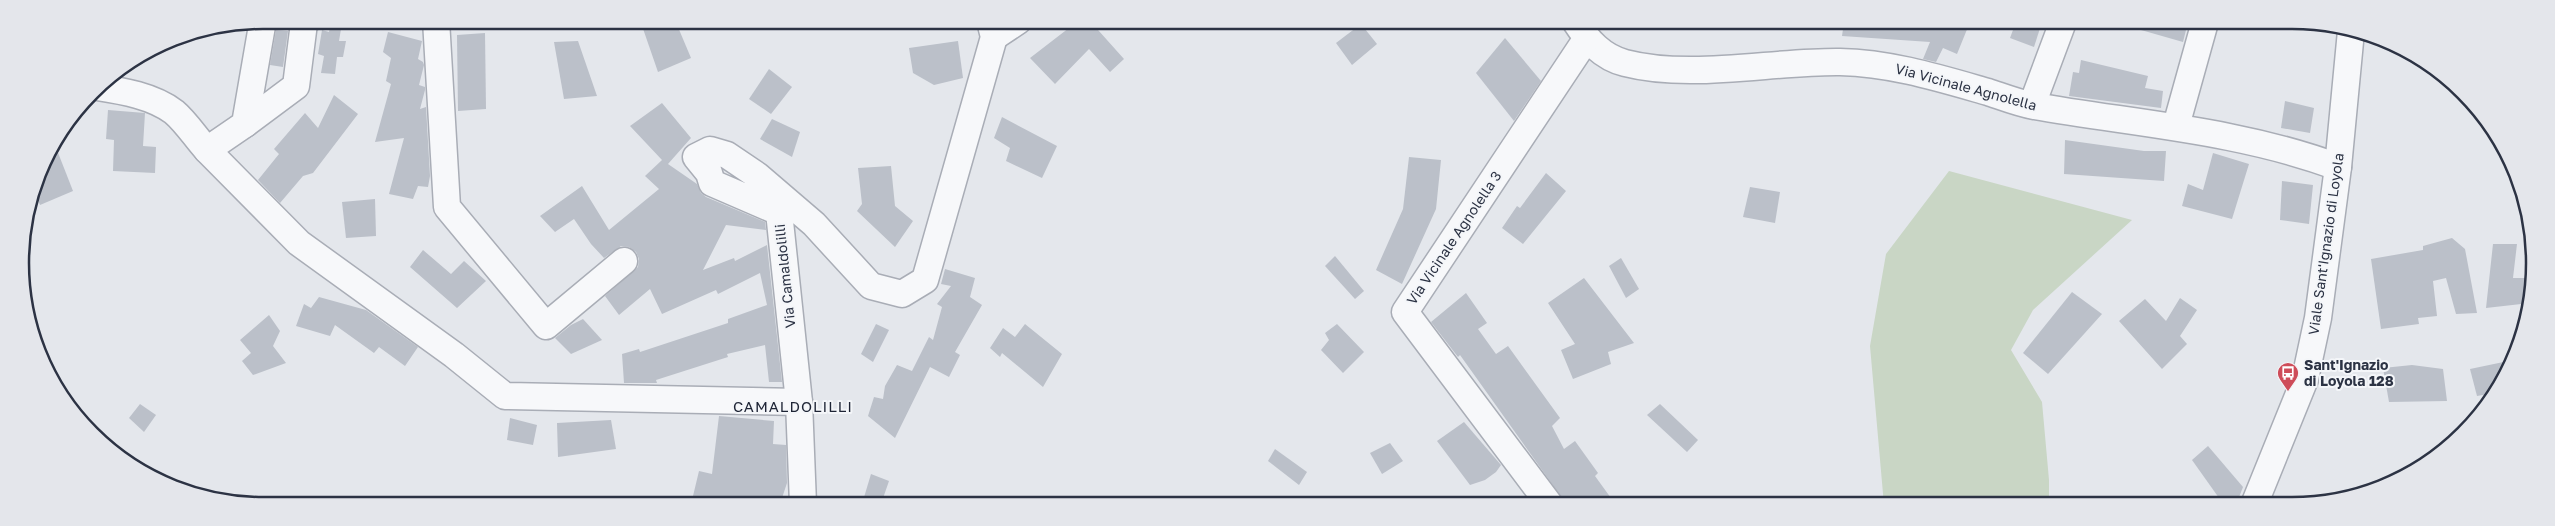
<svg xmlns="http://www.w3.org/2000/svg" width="2555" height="526" font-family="'Golos Text',sans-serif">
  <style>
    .green { fill: #c9d6c5 }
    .building { fill: #bbc0c9 }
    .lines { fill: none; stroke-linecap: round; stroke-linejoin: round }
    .minor-casing { stroke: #a9adb6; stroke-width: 29 }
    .minor { stroke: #f7f8fa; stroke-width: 26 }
    .labels { text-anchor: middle; stroke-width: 4; stroke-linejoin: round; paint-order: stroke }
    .street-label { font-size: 14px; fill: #2c3344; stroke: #f4f6f9 }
    .poi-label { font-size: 14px; font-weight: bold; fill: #2c3344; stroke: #f4f6f9; text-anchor: start }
    .neighbourhood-label { font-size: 15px; letter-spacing: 1px; fill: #1e2435; stroke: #f4f6f9 }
    .rim { fill: none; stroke: #2c3344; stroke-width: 2.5 }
  </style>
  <rect width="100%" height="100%" fill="#e4e7ec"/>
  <polygon class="green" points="1949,171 2132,220 2033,310 2011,350 2042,402 2049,480 2049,505 1884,505 1870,346 1886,254"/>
  <g class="building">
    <polygon points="640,20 675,20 691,58 658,72"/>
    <polygon points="1078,21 1090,21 1124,59 1110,72 1089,49 1055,84 1030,58"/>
    <polygon points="1844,22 1970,22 1957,54 1943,48 1936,62 1923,59 1930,42 1842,36"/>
    <polygon points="2016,22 2042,22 2034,47 2010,38"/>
    <polygon points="2127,22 2188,22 2183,42 2127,26"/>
    <polygon points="1361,24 1377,44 1352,65 1336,43"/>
    <polygon points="330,27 341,29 339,41 346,41 343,57 337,57 335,74 321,73 324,56 318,54 322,30 329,32"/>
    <polygon points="276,30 288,31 283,67 270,65"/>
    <polygon points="388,32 422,41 418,59 423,62 424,65 419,85 425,87 425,90 420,109 426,107 430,176 428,187 418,186 413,199 389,194 404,138 375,142 391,84 386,81 391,58 383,52"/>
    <polygon points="485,33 486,109 458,111 457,35"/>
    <polygon points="1505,38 1541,81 1514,121 1476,73"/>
    <polygon points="578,41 597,96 564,99 554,42"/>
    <polygon points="958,41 963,78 934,85 913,73 909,48"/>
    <polygon points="2081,60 2148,76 2145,88 2163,91 2161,108 2069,96 2073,72 2079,73"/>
    <polygon points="769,69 792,87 771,114 749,99"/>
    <polygon points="334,95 358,114 313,173 303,176 280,203 258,180 279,154 274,149 305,113 318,128"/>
    <polygon points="2285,101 2314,108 2310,133 2281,128"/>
    <polygon points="662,103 691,138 668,164 697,184 701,193 706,197 765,222 766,230 726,225 703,270 734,258 735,261 767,245 782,382 769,382 765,345 727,354 728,357 656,380 657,383 624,383 622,354 639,349 640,352 728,323 728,319 767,305 760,273 718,294 716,290 662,314 650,289 619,315 605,296 638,267 639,259 636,252 629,247 621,246 604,258 591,244 574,219 555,232 540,216 582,186 609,230 659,189 645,176 662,160 630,126"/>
    <polygon points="108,110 145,113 143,146 156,147 155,173 113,171 114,140 106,139"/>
    <polygon points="1002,117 1057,146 1042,178 1006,161 1010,148 994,138"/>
    <polygon points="772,119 800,132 792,157 760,139"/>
    <polygon points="2065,140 2144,151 2166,151 2164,181 2064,174"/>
    <polygon points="55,145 73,191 40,205 34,190 39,170"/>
    <polygon points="2213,153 2249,164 2232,219 2182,206 2188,184 2203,190"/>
    <polygon points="1409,157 1441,160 1436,209 1402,284 1376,270 1403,209"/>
    <polygon points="891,166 895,206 913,221 895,247 857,211 862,204 858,168"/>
    <polygon points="1546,173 1566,191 1523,244 1502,228 1517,206 1520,208"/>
    <polygon points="2282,181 2313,185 2309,224 2280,220"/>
    <polygon points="1750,187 1780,192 1775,223 1743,217"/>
    <polygon points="375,199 376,236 346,238 342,202"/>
    <polygon points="2452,238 2465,249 2477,313 2456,314 2446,278 2433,281 2437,316 2418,318 2419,324 2381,329 2371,259 2423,250 2423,246"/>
    <polygon points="2493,244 2517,244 2513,278 2532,278 2533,294 2530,303 2486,308"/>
    <polygon points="423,250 451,274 464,261 486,281 457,308 410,267"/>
    <polygon points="1335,256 1364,291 1355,299 1325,266"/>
    <polygon points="1621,258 1639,289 1626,298 1609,266"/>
    <polygon points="945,269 975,278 970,297 982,305 955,352 960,355 949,377 930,367 895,438 868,416 874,397 883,399 885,386 897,365 912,371 929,337 933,340 942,307 937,304 951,286 941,284"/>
    <polygon points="1584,278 1634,343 1608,352 1611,364 1573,379 1561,350 1575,344 1548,303"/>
    <polygon points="2072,292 2102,314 2048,374 2023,353"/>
    <polygon points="1466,293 1487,323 1478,329 1496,354 1508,346 1560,418 1552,426 1564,449 1575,441 1598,473 1595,476 1616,505 1567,505 1460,355 1458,357 1431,322"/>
    <polygon points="319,297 366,310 418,347 405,366 379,347 374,353 335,325 330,336 296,326 304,304 311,308"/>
    <polygon points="2180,298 2197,310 2180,336 2187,344 2162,369 2119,321 2145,299 2166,321"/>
    <polygon points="269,315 280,331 273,346 286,363 253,375 242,361 251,353 240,340"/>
    <polygon points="583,319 602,340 571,354 555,338 571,325"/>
    <polygon points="876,324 889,330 873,362 861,354"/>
    <polygon points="1025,324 1062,354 1043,387 1002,353 1000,357 990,348 1003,328 1015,337"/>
    <polygon points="1337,324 1364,352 1343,373 1321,350 1329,340 1325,333"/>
    <polygon points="2513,360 2510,370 2494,393 2477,396 2470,369"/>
    <polygon points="2412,365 2443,369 2447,401 2389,402 2383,368"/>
    <polygon points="140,404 156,415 144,432 129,418"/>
    <polygon points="1660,404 1698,440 1687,452 1647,415"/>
    <polygon points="719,416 774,421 773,444 786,445 787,483 780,504 727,504 693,496 699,471 712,474"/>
    <polygon points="510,418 537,425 533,445 507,440"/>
    <polygon points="611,420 616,449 558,457 557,423"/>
    <polygon points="1464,422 1501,465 1496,472 1485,480 1470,485 1437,441"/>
    <polygon points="1390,443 1403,461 1382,474 1370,453"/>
    <polygon points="2208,446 2243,487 2236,505 2224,505 2192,460"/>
    <polygon points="1275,449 1307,472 1299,485 1268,461"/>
    <polygon points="871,474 889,481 881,504 862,504"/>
  </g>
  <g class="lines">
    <g class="minor-casing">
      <g id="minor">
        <polyline points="263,20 245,124 207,150 299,243 454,355 505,396 799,402"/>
        <polyline points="436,20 447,207 546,326 624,261"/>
        <path d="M1575 21C1588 41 1602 57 1625 63 1691 80 1772 61 1840 62 1891 63 1939 78 1988 92 2003 97 2018 103 2034 106 2137 124 2238 130 2338 167"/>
        <polyline points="994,37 1018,21"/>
        <path d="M97 87C123 91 153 96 174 112 186 122 196 138 207 150"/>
        <polyline points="2032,105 2063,22"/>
        <polyline points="245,124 296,86 304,23 308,20"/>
        <polyline points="2176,126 2205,22"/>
        <polyline points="803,504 799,402 779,212 712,183 709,173 696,157 710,150 727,155 758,176 814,224 871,286 902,294 925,280 994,37 990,21"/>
        <polyline points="1550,505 1405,312 1587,38"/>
        <polyline points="2254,505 2305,379 2318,318 2338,167 2351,31"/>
      </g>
    </g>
    <use href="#minor" class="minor"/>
  </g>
  <defs>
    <g id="bus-pin" transform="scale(1.125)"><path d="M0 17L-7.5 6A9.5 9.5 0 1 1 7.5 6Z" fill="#ce4c59" stroke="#f4f6f9"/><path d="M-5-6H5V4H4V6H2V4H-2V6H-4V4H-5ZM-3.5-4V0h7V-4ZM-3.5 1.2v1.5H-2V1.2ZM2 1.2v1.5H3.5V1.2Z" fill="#fff"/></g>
  </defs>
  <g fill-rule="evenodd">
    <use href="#bus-pin" x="2288" y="373"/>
  </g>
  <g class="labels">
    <g class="street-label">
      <text transform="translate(1966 87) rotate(15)" y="5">Via Vicinale Agnolella</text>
      <text transform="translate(1454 238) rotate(-56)" y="5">Via Vicinale Agnolella 3</text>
      <text transform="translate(2326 244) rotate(-82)" y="5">Viale Sant'Ignazio di Loyola</text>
      <text transform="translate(785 276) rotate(-96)" y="5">Via Camaldolilli</text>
    </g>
    <g class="poi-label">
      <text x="2304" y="370">Sant'Ignazio<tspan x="2304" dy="16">di Loyola 128</tspan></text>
    </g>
    <g class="neighbourhood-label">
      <text x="793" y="412">CAMALDOLILLI</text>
    </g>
  </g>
  <path d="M0 0H2555V526H0ZM263 29H2292A234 234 0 0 1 2526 263V263A234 234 0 0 1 2292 497H263A234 234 0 0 1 29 263V263A234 234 0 0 1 263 29Z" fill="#e4e6eb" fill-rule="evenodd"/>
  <path class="rim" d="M263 29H2292A234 234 0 0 1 2526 263V263A234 234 0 0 1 2292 497H263A234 234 0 0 1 29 263V263A234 234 0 0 1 263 29Z"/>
</svg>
